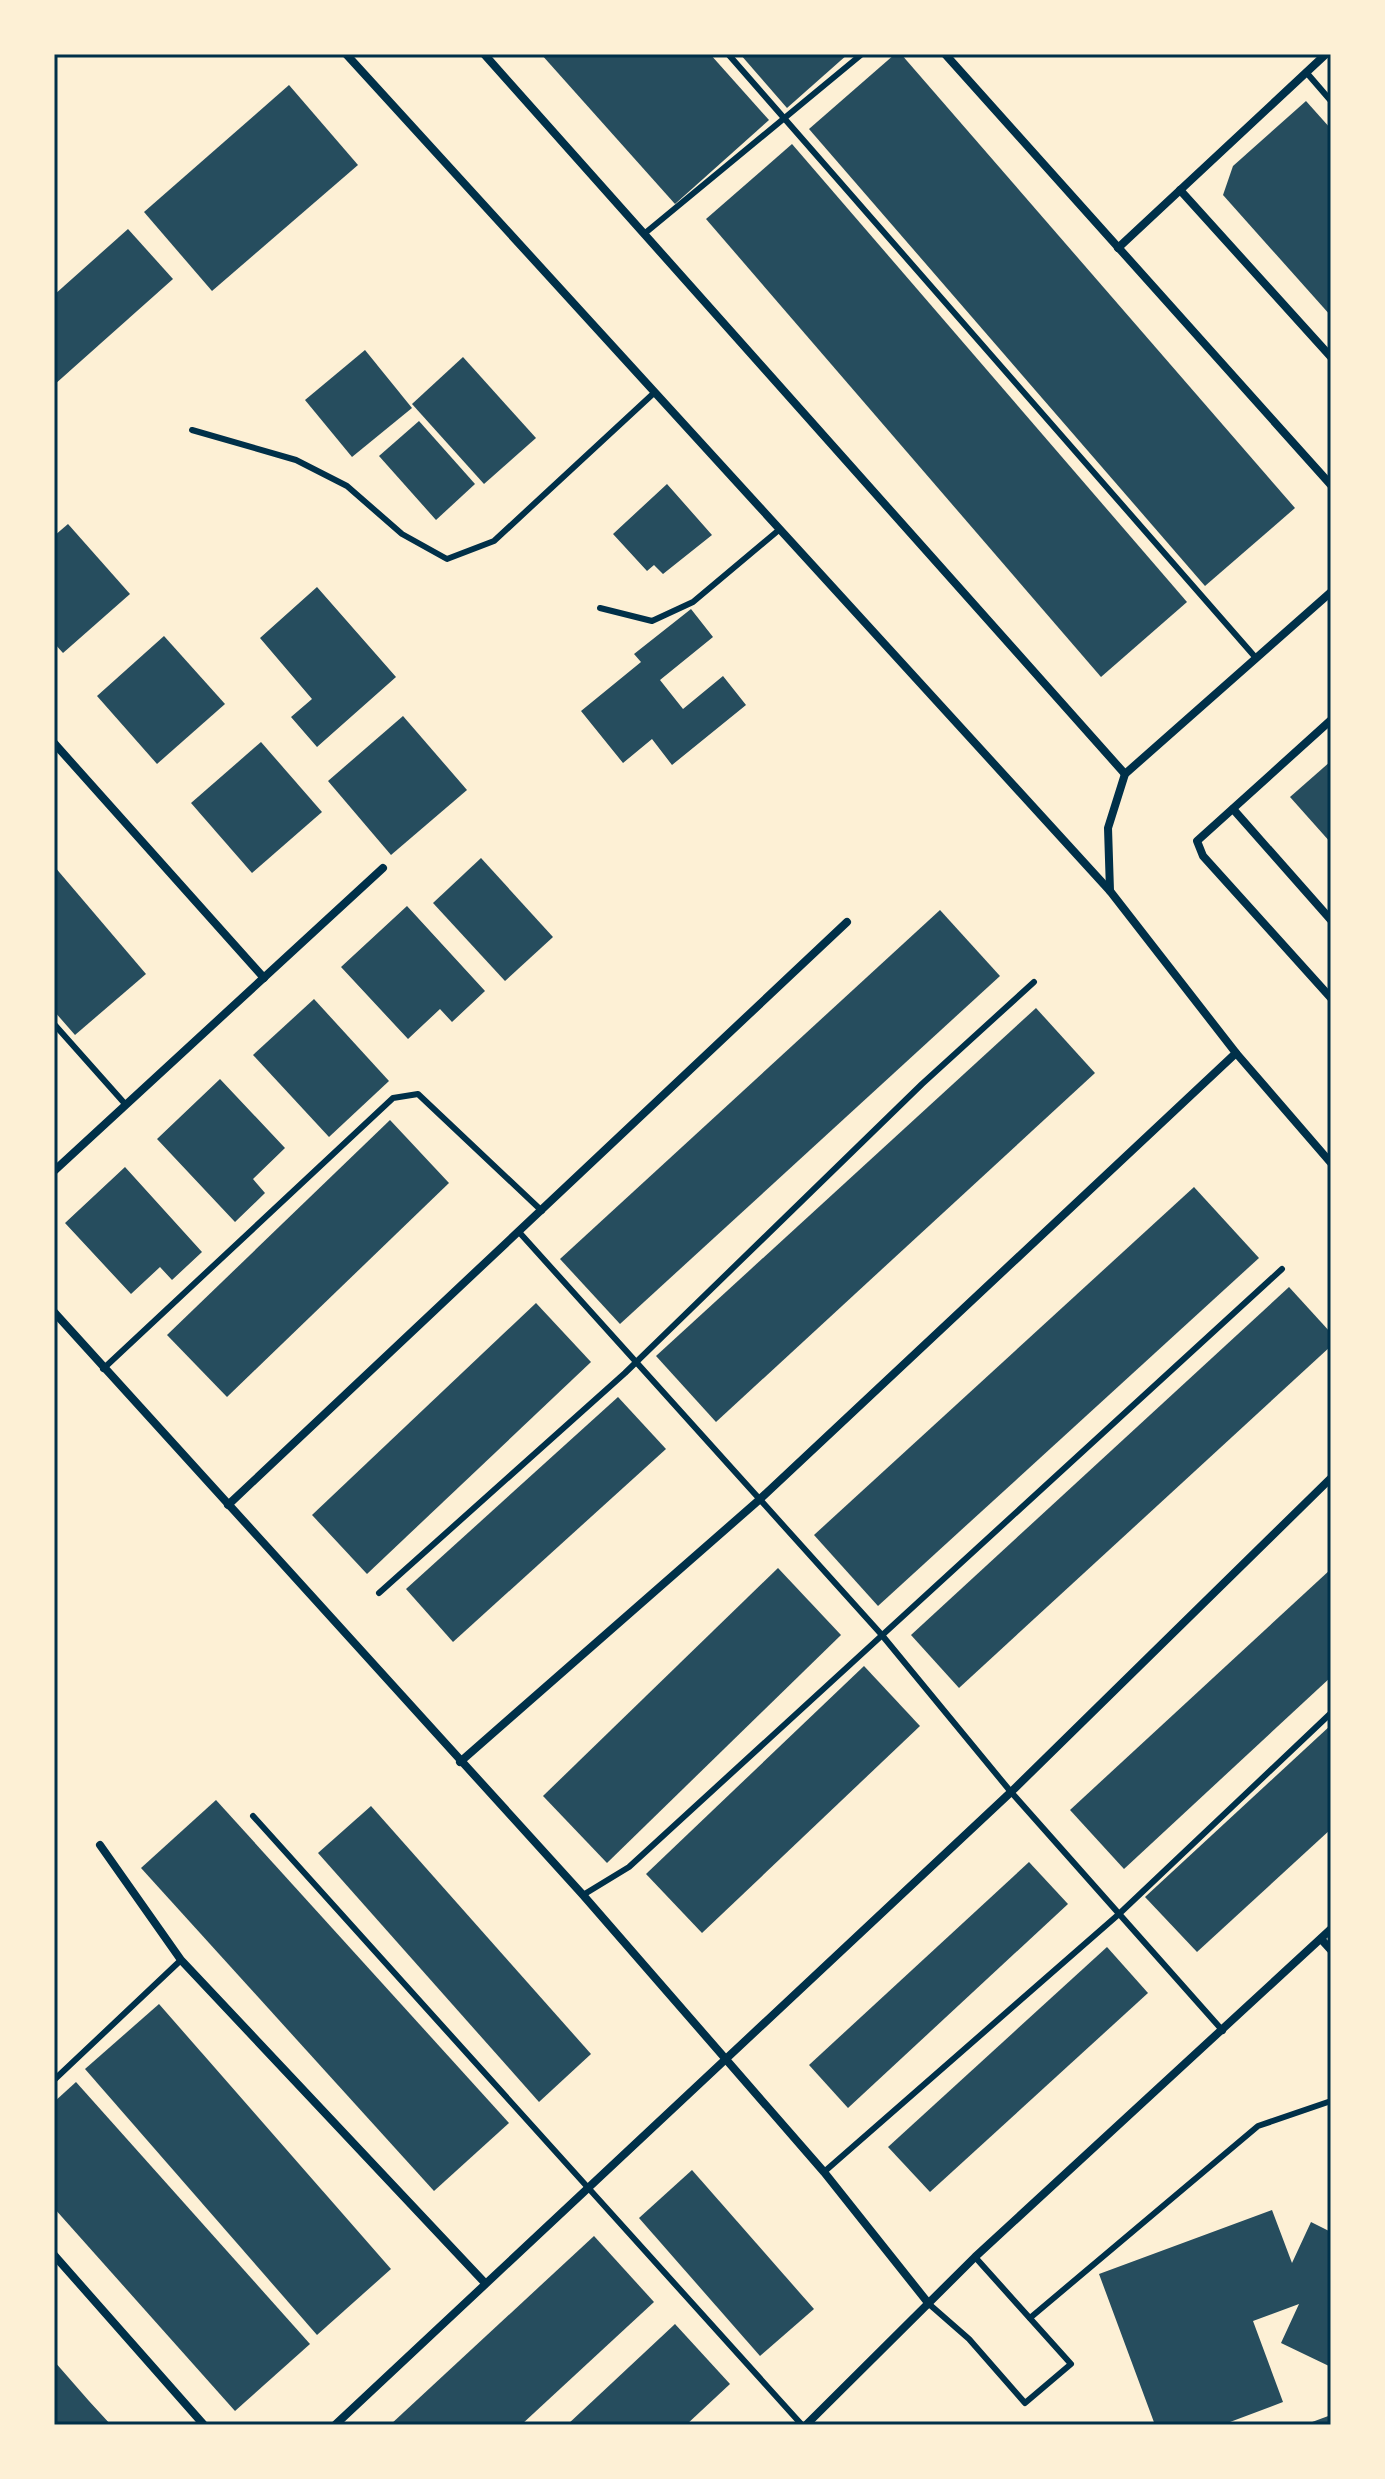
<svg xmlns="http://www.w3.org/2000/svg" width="1385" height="2479" font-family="'DejaVu Sans',sans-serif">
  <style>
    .building { fill: #264d5e }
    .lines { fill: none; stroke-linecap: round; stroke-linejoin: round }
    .service { stroke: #003049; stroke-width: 6 }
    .minor { stroke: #003049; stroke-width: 8 }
    .neatline { fill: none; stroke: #003049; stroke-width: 3 }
  </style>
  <rect width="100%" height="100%" fill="#fdf0d5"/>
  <g class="building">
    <polygon points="541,54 710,54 769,120 675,204"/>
    <polygon points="740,54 848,54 787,108"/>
    <polygon points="895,54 901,54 1295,508 1205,586 809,129"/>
    <polygon points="289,85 358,165 212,291 144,212"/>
    <polygon points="1306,101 1331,129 1331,316 1223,195 1233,166"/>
    <polygon points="792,144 1187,602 1101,677 706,219"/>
    <polygon points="128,229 173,279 54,385 54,295"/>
    <polygon points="365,350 412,408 352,457 305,400"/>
    <polygon points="463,357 536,438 484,484 412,404"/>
    <polygon points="419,421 475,484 436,520 379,456"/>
    <polygon points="667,484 712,535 663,574 654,565 647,571 613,534"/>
    <polygon points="68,524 130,594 63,653 54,643 54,536"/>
    <polygon points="317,587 396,677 317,747 291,717 312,699 260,638"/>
    <polygon points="691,609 713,637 660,680 683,709 723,676 746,705 672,765 652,739 623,763 581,711 641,662 634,654"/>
    <polygon points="164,636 225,704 157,764 97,696"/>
    <polygon points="403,716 467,790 391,855 328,781"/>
    <polygon points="261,742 322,812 252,873 191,803"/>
    <polygon points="1331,761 1331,843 1290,797"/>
    <polygon points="481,858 553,937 505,981 433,903"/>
    <polygon points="54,866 146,974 75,1035 54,1011"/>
    <polygon points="407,906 485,991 452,1022 440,1009 408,1039 341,967"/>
    <polygon points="940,910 1000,976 620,1324 560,1259"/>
    <polygon points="314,999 389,1081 329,1137 253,1055"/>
    <polygon points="1036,1008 1095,1073 716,1422 656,1356"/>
    <polygon points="220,1079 285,1148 253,1179 265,1193 235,1222 157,1139"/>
    <polygon points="390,1120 449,1183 227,1397 167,1335"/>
    <polygon points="125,1167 202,1252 172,1280 160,1267 131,1294 65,1223"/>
    <polygon points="1194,1187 1259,1258 878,1606 814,1535"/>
    <polygon points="1289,1287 1331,1333 1331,1346 959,1688 911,1635"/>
    <polygon points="536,1303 591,1362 367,1574 312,1515"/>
    <polygon points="618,1397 666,1449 453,1642 406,1589"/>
    <polygon points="778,1568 841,1635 607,1863 543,1796"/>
    <polygon points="1331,1569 1331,1677 1124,1869 1070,1810"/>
    <polygon points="864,1666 920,1726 702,1933 646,1874"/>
    <polygon points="1331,1725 1331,1829 1197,1952 1145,1897"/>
    <polygon points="216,1800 509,2123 434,2191 141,1868"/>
    <polygon points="371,1806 591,2054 539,2102 318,1853"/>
    <polygon points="1029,1862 1068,1904 848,2108 809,2065"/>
    <polygon points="1107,1947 1148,1993 930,2192 888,2147"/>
    <polygon points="159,2004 391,2269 317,2335 85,2069"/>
    <polygon points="76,2082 310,2344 235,2411 54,2208 54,2102"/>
    <polygon points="692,2170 814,2309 760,2356 639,2218"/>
    <polygon points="1272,2210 1292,2263 1311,2222 1331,2232 1331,2367 1281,2343 1299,2304 1253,2321 1283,2402 1222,2425 1155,2425 1099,2274"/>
    <polygon points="594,2236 654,2302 521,2425 390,2425"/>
    <polygon points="675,2324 730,2384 686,2425 567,2425"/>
    <polygon points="54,2361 89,2401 111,2425 54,2425"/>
    <polygon points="1331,2415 1331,2425 1304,2425"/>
  </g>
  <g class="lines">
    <g class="service">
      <polyline points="728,54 1256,658"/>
      <polyline points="1306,72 1331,101"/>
      <polyline points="644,234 862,54"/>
      <polyline points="192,430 296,460 347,486 402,534 447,559 494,541 655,392"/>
      <polyline points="600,608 652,621 693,602 780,529"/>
      <polyline points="54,1024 126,1105"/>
      <polyline points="519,1232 881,1634 1011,1792 1223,2031"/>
      <polyline points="103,1369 393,1098 418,1094 542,1211"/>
      <polyline points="379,1593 625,1373 922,1084 1034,982"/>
      <polyline points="253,1816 802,2425"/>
      <polyline points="583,1895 629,1867 1282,1269"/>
      <polyline points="54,2080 181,1960"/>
      <polyline points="824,2172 1119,1914 1331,1713"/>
      <polyline points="929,2304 969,2339 1025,2403 1071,2364 975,2257"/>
      <polyline points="1030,2318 1258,2126 1331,2101"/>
    </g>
    <g class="minor">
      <polyline points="346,54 1110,891"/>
      <polyline points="484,54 1125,774"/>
      <polyline points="945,54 1331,485"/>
      <polyline points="1180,190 1331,357"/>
      <polyline points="1118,248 1326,54"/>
      <polyline points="1331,592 1125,774 1108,828 1110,891 1236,1053 1331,1163"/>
      <polyline points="1331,720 1197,841 1203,856 1331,998"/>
      <polyline points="54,743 264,978"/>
      <polyline points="1233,809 1331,920"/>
      <polyline points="54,1171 383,868"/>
      <polyline points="54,1312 583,1895 824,2172 929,2304"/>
      <polyline points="228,1505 847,922"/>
      <polyline points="460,1762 759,1500 1236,1053"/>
      <polyline points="100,1845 181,1960 485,2283"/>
      <polyline points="1321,1939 1331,1950"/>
      <polyline points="54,2255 204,2425"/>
      <polyline points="335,2425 1011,1792 1331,1478"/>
      <polyline points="806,2425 975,2257 1331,1929"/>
    </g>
  </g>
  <rect width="1385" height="2479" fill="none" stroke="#fdf0d5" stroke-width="112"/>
  <rect x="56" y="56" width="1273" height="2367" class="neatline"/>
</svg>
